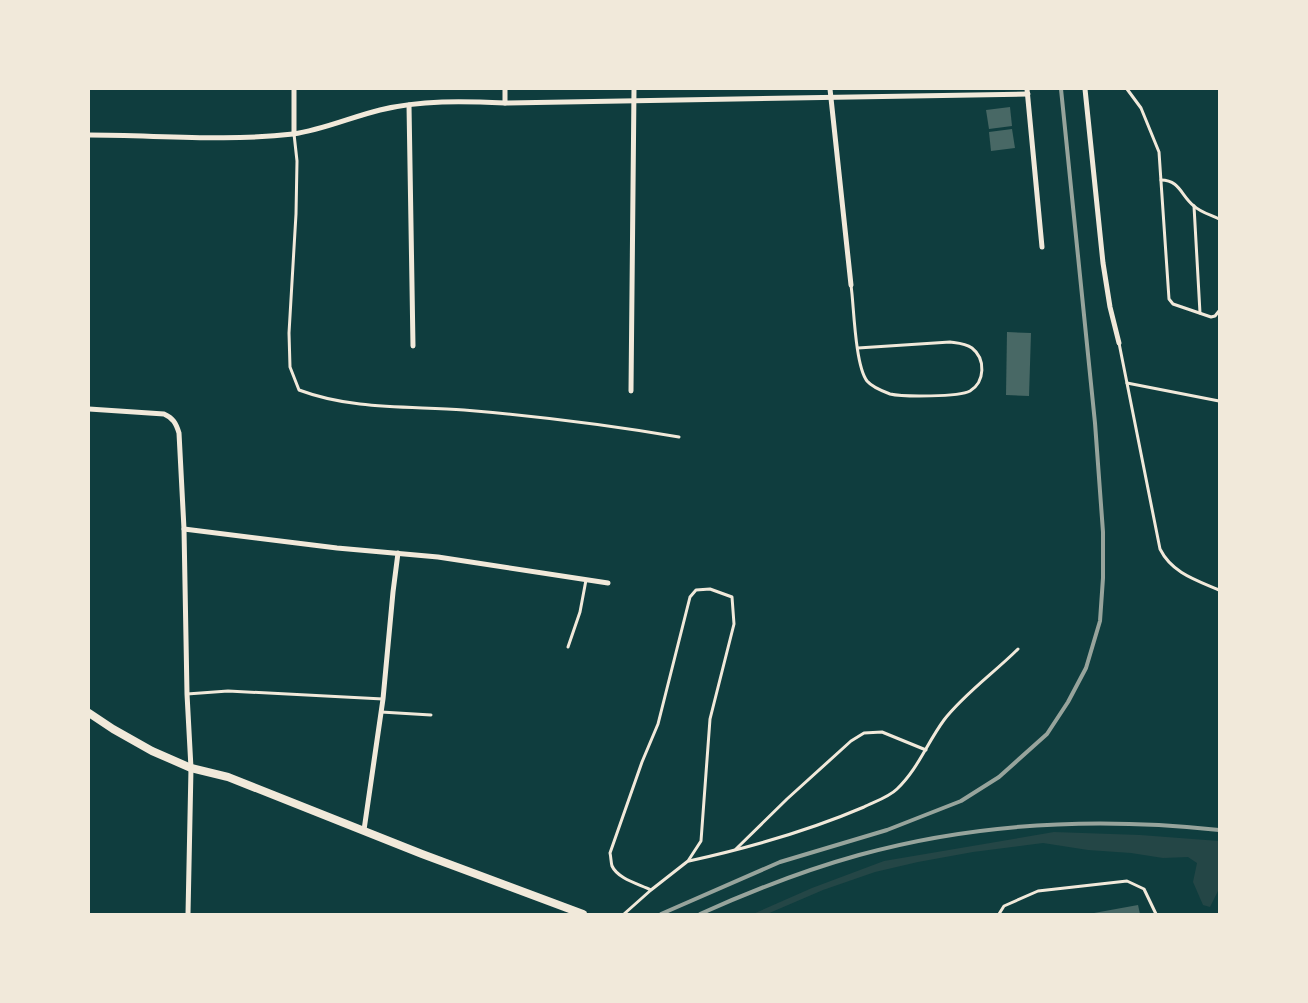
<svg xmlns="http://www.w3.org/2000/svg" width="1308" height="1003" font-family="'Work Sans',sans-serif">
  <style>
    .green { fill: #244646 }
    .building { fill: #486865 }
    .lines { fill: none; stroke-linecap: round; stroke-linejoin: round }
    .service { stroke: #f1e9da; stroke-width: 3 }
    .minor { stroke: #f1e9da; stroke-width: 5 }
    .tertiary { stroke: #f1e9da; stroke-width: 8 }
    .rail { stroke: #97a49c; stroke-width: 4 }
  </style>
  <rect width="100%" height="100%" fill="#0f3d3e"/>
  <polygon class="green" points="1054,832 1140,835 1219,841 1219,889 1210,907 1203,905 1193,882 1197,863 1188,857 1163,858 1131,853 1088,850 1043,843 973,852 918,862 875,872 823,890 767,914 753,914 812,888 884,861"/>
  <g class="building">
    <polygon points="1010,107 1012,126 989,129 986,110"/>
    <polygon points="1012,129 1015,148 991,151 989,132"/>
    <polygon points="1007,332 1031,333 1029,396 1006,395"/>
    <polygon points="1138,905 1140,914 1094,914 1094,913"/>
  </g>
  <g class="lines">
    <g class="service">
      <polyline points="1127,89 1141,108 1159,152 1169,299 1173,304 1211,317 1215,316 1219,311"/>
      <path d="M294 134 297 161 296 214 289 333 290 367 299 390C352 410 409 406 464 410 536 416 608 425 679 437"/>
      <path d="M1161 180C1180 180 1181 196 1194 206 1200 212 1211 215 1219 219"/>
      <polyline points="1194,206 1200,313"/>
      <path d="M851 285 852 294C854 314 856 367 867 381 872 387 882 391 890 394 903 397 959 397 970 391 985 382 986 359 972 348 965 343 957 343 950 342L858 348"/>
      <path d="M1119 343 1160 549C1172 573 1196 580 1219 590"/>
      <polyline points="1127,383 1219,401"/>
      <polyline points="568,647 580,612 586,580"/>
      <polyline points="187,694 228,691 383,699"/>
      <polyline points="381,712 431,715"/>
      <polyline points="736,849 787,799 851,741 864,733 882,732 926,750"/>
      <path d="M689 861C748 848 808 831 864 807 874 802 889 797 897 789 918 769 927 743 944 720 963 695 995 672 1018 649"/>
      <path d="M624 914 651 890 688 861 701 841 710 719 734 624 732 597 710 589 696 590 690 597 658 724 642 762 610 853C611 857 611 863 612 866 618 879 639 884 651 890"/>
      <polyline points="999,914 1004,906 1038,891 1127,881 1144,889 1156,914"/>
    </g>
    <g class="minor">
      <polyline points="294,89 294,134"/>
      <polyline points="830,89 851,285"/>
      <polyline points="1027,89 1042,247"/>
      <polyline points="1085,89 1103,263 1110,307 1119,343"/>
      <polyline points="505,103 505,89"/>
      <polyline points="409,105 413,346"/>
      <path d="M89 135C156 135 226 142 293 134 323 130 351 117 380 110 421 100 463 101 505 103L1028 94"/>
      <polyline points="631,391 634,89"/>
      <path d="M89 409 164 414C173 418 176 423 179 433L184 529 187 694 191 768 188 914"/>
      <polyline points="184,529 337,548 438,557 608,583"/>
      <polyline points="364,830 383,699 393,592 398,553"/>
    </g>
    <polyline class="tertiary" points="89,713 113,729 152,751 191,768 228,777 422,854 583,914"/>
    <g class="rail">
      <polyline points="661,914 780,862 887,830 961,801 999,777 1047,734 1068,702 1086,668 1100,621 1103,578 1103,532 1095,423 1061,89"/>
      <path d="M700 914C751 891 805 870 859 855 978 822 1097 817 1219 830"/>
    </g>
  </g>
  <rect width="1308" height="1003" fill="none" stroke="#f1e9da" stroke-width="180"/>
</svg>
